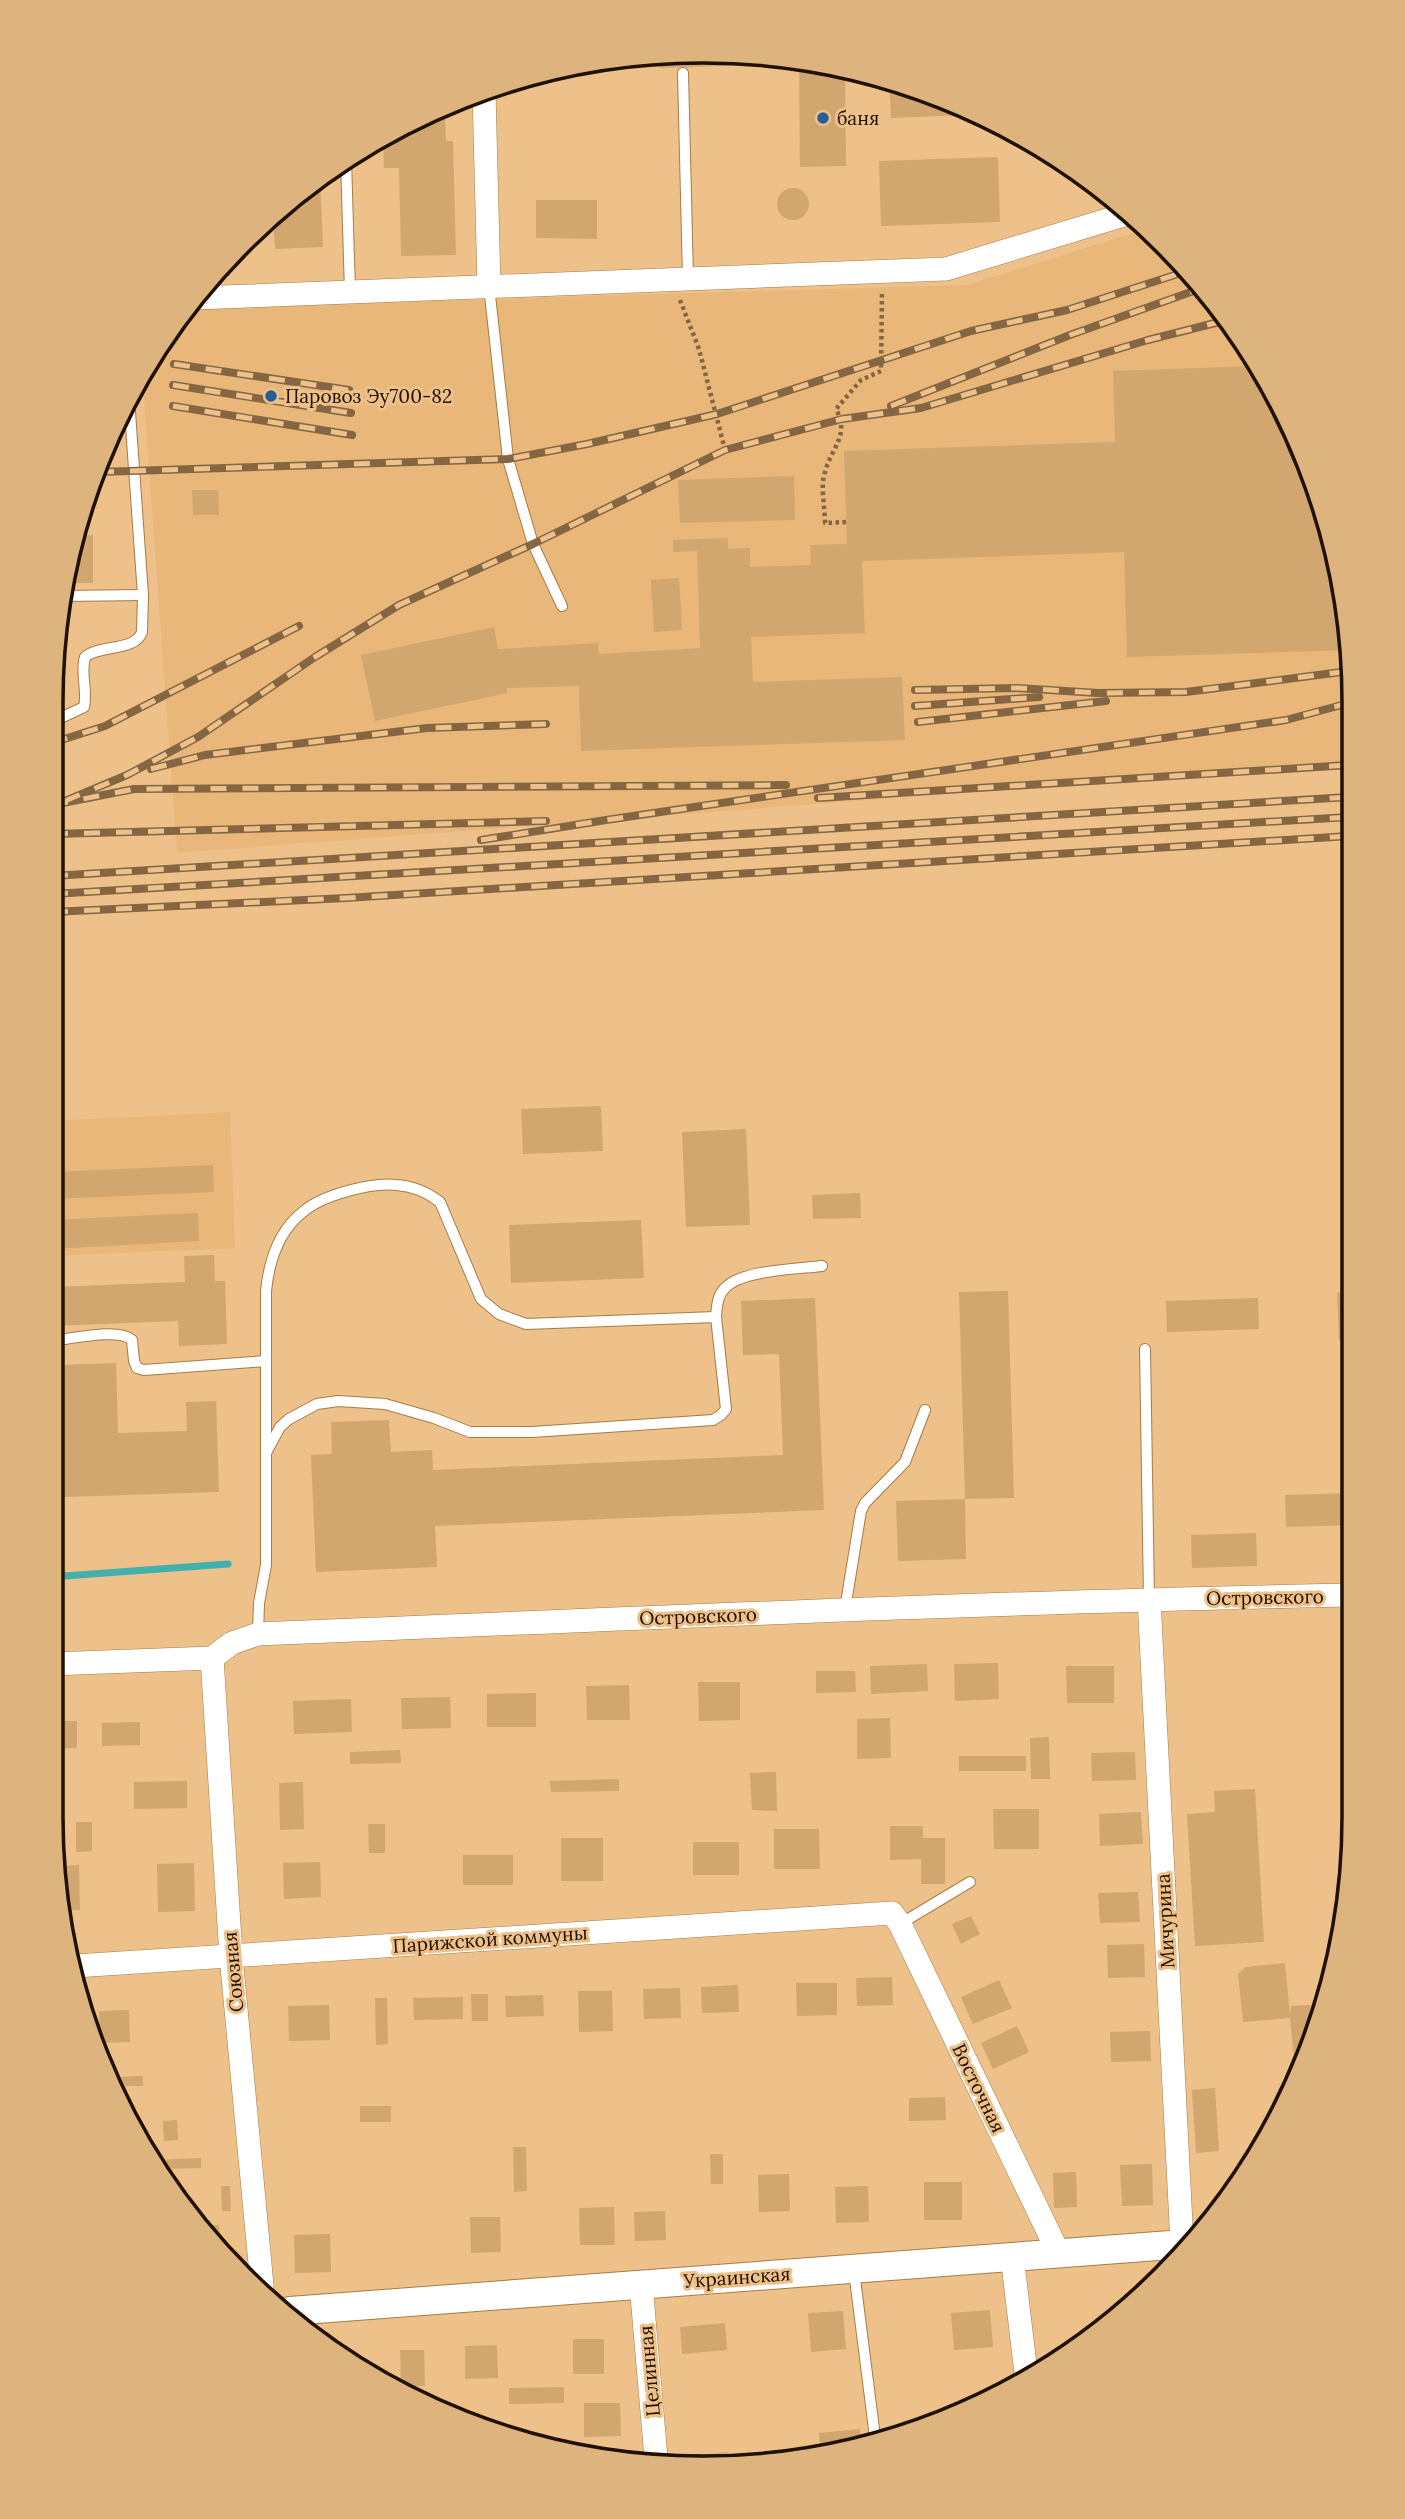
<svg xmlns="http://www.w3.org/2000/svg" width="1405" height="2519" font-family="Lora,serif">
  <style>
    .built { fill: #e9b779 }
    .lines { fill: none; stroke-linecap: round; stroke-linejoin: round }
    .stream { stroke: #42b0ad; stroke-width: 7 }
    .building { fill: #d1a66f }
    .service-casing { stroke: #a67c46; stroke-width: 12 }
    .minor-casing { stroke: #a67c46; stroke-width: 24 }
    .tertiary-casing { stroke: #a67c46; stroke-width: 30 }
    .path { stroke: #846643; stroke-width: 4.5; stroke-dasharray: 3.5 3.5; stroke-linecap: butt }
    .service { stroke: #fff; stroke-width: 10 }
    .minor { stroke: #fff; stroke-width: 23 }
    .tertiary { stroke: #fff; stroke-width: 28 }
    .rail-casing { stroke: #846643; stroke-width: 8 }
    .rail { stroke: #edc189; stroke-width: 5; stroke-dasharray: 16; stroke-linecap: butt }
    .poi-dot { fill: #285e96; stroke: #edc189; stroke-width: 2.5 }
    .labels { text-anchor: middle; stroke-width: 6; stroke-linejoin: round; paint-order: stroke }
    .poi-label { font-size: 19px; fill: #201000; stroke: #edc189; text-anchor: start }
    .street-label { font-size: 19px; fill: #201000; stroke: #edc189 }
    .rim { fill: none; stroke: #201000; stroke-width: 3.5 }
  </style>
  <rect width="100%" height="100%" fill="#edc189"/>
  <g class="built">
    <polygon points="1147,229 1163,241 1245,341 1320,493 1349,618 1349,763 177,853 142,371 187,308 967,285"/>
    <polygon points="230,1112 235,1248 51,1256 52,1121"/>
  </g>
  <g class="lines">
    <polyline class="stream" points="51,1577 228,1564"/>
  </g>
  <g class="building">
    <polygon points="659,52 747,55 747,65 660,68"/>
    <polygon points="799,59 845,70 846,166 800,167"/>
    <polygon points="889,80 912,85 962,108 963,115 891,118"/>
    <polygon points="433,111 445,111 446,141 453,141 456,255 401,256 399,168 384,168 383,137 415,118"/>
    <polygon points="998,157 1000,222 881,226 879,161"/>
    <polygon points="320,177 323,247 275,249 273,216 306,185"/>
    <circle cx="793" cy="204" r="16"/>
    <polygon points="536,200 597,200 597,239 536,238"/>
    <polygon points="1257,366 1320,493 1349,618 1349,650 1127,657 1124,552 862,561 865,633 751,637 753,682 902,677 905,740 581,751 579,686 506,688 508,693 375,721 361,655 494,627 498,649 598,643 599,654 700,648 697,551 673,552 673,540 728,538 728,549 750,548 750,567 811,565 810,545 847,544 844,451 1115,442 1113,371"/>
    <polygon points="794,476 795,520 680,523 678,480"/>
    <polygon points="192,490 218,490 219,515 193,515"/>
    <polygon points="73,535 93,535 93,583 65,583"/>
    <polygon points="679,578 682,630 654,632 651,580"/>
    <polygon points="601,1106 603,1151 523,1154 521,1109"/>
    <polygon points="746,1129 750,1225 686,1227 682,1132"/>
    <polygon points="213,1165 214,1192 51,1199 52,1172"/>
    <polygon points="860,1193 861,1218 813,1219 812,1195"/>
    <polygon points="198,1213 199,1241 51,1249 51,1220"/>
    <polygon points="641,1220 644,1278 511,1283 509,1225"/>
    <polygon points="214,1255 215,1281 225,1281 227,1344 179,1346 178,1321 51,1326 51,1287 185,1282 184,1256"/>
    <polygon points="1008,1291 1014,1498 965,1499 959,1292"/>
    <polygon points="1351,1292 1351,1339 1339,1340 1337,1293"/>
    <polygon points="815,1298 824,1510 435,1526 437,1567 316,1572 311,1455 332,1454 331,1422 389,1420 391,1452 432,1450 433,1470 783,1455 779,1354 743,1355 741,1301"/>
    <polygon points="1258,1298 1259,1329 1167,1332 1166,1301"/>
    <polygon points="116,1363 118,1433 187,1431 186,1402 216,1401 219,1492 64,1497 60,1365"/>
    <polygon points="1344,1388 1351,1388 1351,1407 1345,1407"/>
    <polygon points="1352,1493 1352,1525 1286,1527 1285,1495"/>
    <polygon points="965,1499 966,1559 898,1561 896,1501"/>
    <polygon points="1256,1533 1257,1566 1192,1568 1191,1535"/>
    <polygon points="998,1663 999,1699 955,1701 954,1664"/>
    <polygon points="927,1664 928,1691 871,1694 870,1666"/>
    <polygon points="1066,1666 1114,1666 1114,1703 1067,1703"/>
    <polygon points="816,1671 855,1671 856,1692 816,1693"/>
    <polygon points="698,1682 740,1682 740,1720 699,1721"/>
    <polygon points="629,1685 630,1720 587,1720 586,1686"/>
    <polygon points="536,1693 536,1727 487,1727 487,1694"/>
    <polygon points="450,1697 451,1728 402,1729 401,1698"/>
    <polygon points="351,1699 352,1732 294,1734 293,1701"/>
    <polygon points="890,1718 891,1758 857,1759 857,1719"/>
    <polygon points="51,1721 77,1721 77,1748 51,1749"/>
    <polygon points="140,1722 140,1745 102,1746 102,1723"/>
    <polygon points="1049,1737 1050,1779 1031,1779 1030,1738"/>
    <polygon points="400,1750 401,1763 350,1764 350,1752"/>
    <polygon points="1135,1752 1136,1780 1092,1781 1091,1753"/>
    <rect x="959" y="1756" width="67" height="15"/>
    <polygon points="776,1772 777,1811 752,1810 750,1773"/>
    <polygon points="619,1779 619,1791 551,1792 550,1781"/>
    <polygon points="187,1781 187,1808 134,1809 134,1782"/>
    <polygon points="303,1782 304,1829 280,1830 279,1783"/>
    <polygon points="1255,1789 1264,1942 1195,1946 1187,1814 1215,1812 1214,1791"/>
    <polygon points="993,1809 1039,1809 1039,1849 994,1849"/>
    <polygon points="1141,1812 1143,1844 1100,1846 1099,1814"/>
    <polygon points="76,1822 92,1822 92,1851 76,1852"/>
    <polygon points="368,1824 385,1824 385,1853 369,1853"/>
    <polygon points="890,1826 923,1826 923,1838 945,1838 945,1884 921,1884 921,1859 890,1860"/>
    <polygon points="774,1829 819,1829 820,1869 774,1869"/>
    <rect x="561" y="1838" width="42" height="43"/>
    <rect x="693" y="1842" width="46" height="33"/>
    <rect x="463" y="1855" width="50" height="30"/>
    <polygon points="320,1862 321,1897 284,1899 283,1863"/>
    <polygon points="194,1863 195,1911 158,1912 157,1864"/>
    <polygon points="79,1865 80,1910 66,1910 59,1866"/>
    <polygon points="1138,1892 1140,1922 1100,1923 1098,1893"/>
    <polygon points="971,1916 980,1934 961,1944 952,1924"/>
    <polygon points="1144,1944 1145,1977 1108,1978 1107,1945"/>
    <polygon points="1285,1963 1290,2016 1291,2006 1324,2004 1320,2026 1296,2078 1290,2018 1243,2022 1238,1974 1246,1967"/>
    <polygon points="892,1977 893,2005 857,2006 856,1978"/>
    <polygon points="999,1980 1012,2008 973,2024 961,1997"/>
    <polygon points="796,1983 837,1983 837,2015 797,2016"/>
    <polygon points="738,1985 739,2012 702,2013 701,1987"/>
    <polygon points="680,1988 681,2018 644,2019 643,1989"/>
    <polygon points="578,1991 612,1991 613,2031 579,2032"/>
    <polygon points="471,1994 488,1994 488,2021 472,2021"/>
    <polygon points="543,1995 544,2016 506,2017 505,1996"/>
    <polygon points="463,1997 463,2019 414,2020 413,1998"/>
    <polygon points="375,1998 387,1998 388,2044 376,2045"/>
    <polygon points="329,2005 330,2040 289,2041 288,2006"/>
    <polygon points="129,2010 130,2042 100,2043 99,2011"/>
    <polygon points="1017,2026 1029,2052 993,2069 981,2043"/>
    <polygon points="1150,2031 1151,2061 1111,2062 1110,2032"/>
    <polygon points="143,2076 143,2086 118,2086 117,2077"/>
    <polygon points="1215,2088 1219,2151 1196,2153 1192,2090"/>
    <polygon points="945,2097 946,2120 909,2121 909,2098"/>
    <rect x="360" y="2106" width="31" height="16"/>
    <polygon points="177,2120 178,2140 164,2141 163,2121"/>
    <polygon points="513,2147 526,2147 527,2191 514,2192"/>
    <polygon points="710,2154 723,2154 723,2184 711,2184"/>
    <polygon points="201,2158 201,2168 162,2169 157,2160"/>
    <polygon points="1152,2164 1153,2205 1122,2206 1120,2165"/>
    <polygon points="1076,2172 1077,2207 1054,2208 1053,2173"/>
    <polygon points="789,2174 790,2211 759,2212 758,2175"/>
    <rect x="924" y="2182" width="38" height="38"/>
    <polygon points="221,2186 230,2186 231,2211 222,2211"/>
    <polygon points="868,2186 869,2222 836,2223 835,2187"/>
    <polygon points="614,2207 615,2245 580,2245 579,2208"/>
    <polygon points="665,2211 666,2240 635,2241 634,2212"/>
    <polygon points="470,2217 500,2217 501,2252 471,2253"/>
    <polygon points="219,2225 220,2246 199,2226"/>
    <polygon points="330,2234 331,2272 295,2273 294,2235"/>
    <polygon points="990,2310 993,2347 954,2350 951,2313"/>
    <polygon points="843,2311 846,2349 811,2352 808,2313"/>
    <polygon points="725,2323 727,2350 682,2354 680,2327"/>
    <rect x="573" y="2339" width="31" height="35"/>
    <polygon points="497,2345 498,2378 465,2379 465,2346"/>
    <polygon points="400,2350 424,2350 425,2386 401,2386"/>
    <polygon points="355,2356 355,2365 338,2357"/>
    <polygon points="564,2387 564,2403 509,2404 509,2388"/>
    <polygon points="584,2403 620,2403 621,2436 584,2437"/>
    <polygon points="860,2429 861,2440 820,2449 819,2433"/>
    <polygon points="729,2452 730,2465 686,2461 686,2456"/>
  </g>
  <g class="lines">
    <g class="service-casing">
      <g id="service">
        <polyline points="683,73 688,279"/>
        <polyline points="346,160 350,292"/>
        <polyline points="489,286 508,459 533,544 562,606"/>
        <polyline points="63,596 143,595"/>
        <path d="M52 722 84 707C88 690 80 674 85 657 100 644 135 652 142 632L143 595 129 398"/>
        <path d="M716 1317C717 1306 717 1295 726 1287 743 1270 797 1269 822 1266"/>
        <path d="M58 1340C76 1338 119 1328 132 1340L134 1361 137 1368 144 1370 266 1361"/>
        <polyline points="1145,1349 1149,1599"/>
        <polyline points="845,1609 861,1511 865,1503 905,1462 925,1410"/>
        <path d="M258 1634 259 1603 266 1565V1291C269 1261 279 1230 304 1211 323 1195 372 1182 396 1185 413 1186 427 1192 440 1202L481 1299 499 1314 526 1324 716 1317 726 1409 721 1415 713 1420 532 1432H470L434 1418 385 1404 338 1401 317 1404 289 1419 280 1427 266 1453"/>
        <polyline points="900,1924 970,1882"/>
        <polyline points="854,2271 875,2437"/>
      </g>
    </g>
    <g class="minor-casing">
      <g id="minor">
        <polyline points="484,92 489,286"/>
        <polyline points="195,298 946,269 1127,214"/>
        <polyline points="1149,1599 1182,2244"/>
        <polyline points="212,1658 231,1956 262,2285"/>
        <path d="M51 1664 212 1658 232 1643 258 1634C623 1619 987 1602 1352 1595"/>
        <polyline points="75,1966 892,1913 900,1924 1058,2252"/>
        <polyline points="1012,2256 1026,2373"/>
        <polyline points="641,2284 656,2458"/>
      </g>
    </g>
    <g class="tertiary-casing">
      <polyline id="tertiary" points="290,2311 1184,2244"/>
    </g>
    <g class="path">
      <polyline points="680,300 699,349 725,450"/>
      <path d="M846 522 825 523C825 507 820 486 825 472 832 446 850 436 836 409L861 380 881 371 882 294"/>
    </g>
    <use href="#service" class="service"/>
    <use href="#minor" class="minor"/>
    <use href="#tertiary" class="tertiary"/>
    <g class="rail-casing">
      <g id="rail">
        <polyline points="174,364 349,390"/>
        <polyline points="173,385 351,413"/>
        <polyline points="173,406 352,435"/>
        <polyline points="891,406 1070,335 1202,288"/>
        <polyline points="98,472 508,459 587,444 717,414 971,331 1067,310 1187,271"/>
        <polyline points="915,690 1017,688 1098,693 1186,692 1349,671"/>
        <polyline points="915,706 1039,697"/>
        <polyline points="918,722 1106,701"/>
        <polyline points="52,743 105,726 299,626"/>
        <polyline points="151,769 205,755 427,728 546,724"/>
        <polyline points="818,798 1349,765"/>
        <polyline points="65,801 127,775 198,737 315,657 399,605 533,544 725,450 842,419 921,408 1148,340 1227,320"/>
        <polyline points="52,805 134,789 786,785"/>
        <polyline points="52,834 546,821"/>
        <polyline points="481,840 606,820 1286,720 1349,703"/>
        <polyline points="52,876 1349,797"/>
        <polyline points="52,894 1349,817"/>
        <polyline points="52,912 346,898 1349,836"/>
      </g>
    </g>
    <use href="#rail" class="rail"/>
  </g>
  <g class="poi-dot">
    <circle cx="823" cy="118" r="7"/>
    <circle cx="271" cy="396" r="7"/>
  </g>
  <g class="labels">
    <g class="poi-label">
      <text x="837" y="125">баня</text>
      <text x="285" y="403">Паровоз Эу700-82</text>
    </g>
    <g class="street-label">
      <text transform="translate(1265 1597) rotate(-1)" y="7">Островского</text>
      <text transform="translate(698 1616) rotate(-2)" y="7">Островского</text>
      <text transform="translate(1165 1921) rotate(-93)" y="7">Мичурина</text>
      <text transform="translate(490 1939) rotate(-4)" y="7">Парижской коммуны</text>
      <text transform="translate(233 1972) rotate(-95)" y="7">Союзная</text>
      <text transform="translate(979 2088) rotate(64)" y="7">Восточная</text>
      <text transform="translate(737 2277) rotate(-4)" y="7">Украинская</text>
      <text transform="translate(649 2371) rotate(-95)" y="7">Целинная</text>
    </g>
  </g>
  <path d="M0 0H1405V2519H0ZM702 63H703A639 639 0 0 1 1342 702V1817A639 639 0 0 1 703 2456H702A639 639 0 0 1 63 1817V702A639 639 0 0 1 702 63Z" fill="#ddb37e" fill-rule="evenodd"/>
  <path class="rim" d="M702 63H703A639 639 0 0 1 1342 702V1817A639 639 0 0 1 703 2456H702A639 639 0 0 1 63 1817V702A639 639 0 0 1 702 63Z"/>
</svg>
